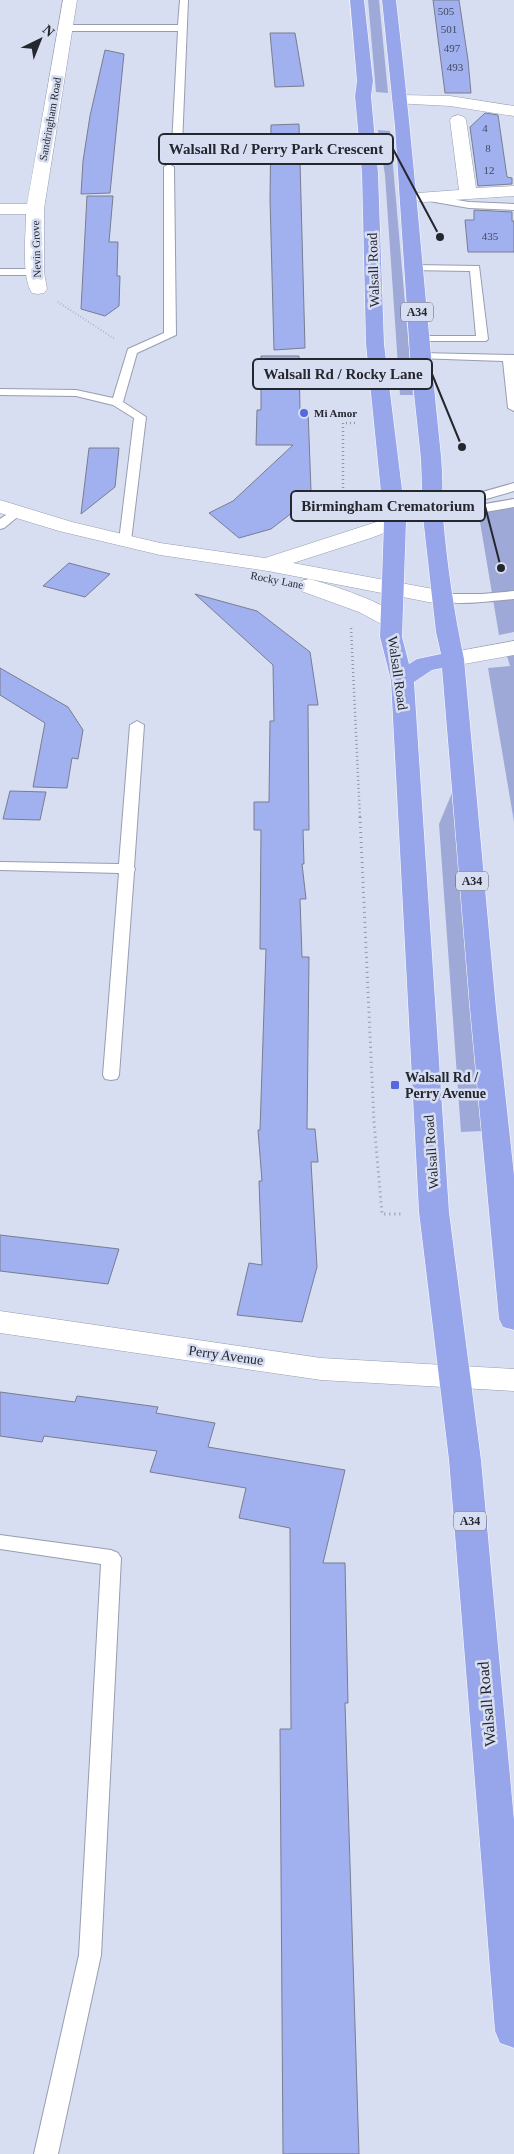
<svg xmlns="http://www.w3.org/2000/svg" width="514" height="2154" font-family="'Times New Roman',serif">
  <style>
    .green { fill: #9ea9d7 }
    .building { fill: #a1b0ef; stroke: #787d8f }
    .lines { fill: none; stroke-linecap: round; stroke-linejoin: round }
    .service-casing { stroke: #979db0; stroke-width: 2 }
    .minor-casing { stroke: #979db0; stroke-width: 1 }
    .trunk-casing { stroke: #fff; stroke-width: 1 }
    .path-far2 { stroke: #9397a7; stroke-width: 2; stroke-dasharray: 0.5 2.5; stroke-linecap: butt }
    .path-far1 { stroke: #9397a7; stroke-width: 2.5; stroke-dasharray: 1 3; stroke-linecap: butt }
    .path { stroke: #9397a7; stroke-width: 3; stroke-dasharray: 1 4; stroke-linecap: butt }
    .service { fill: #fff; fill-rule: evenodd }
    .minor { fill: #fff; fill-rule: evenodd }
    .trunk { fill: #97a6ea; fill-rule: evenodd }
    .poi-dot { fill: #5767de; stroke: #d8def2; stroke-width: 2 }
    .labels { text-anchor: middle; stroke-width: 5; stroke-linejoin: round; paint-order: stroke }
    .number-label { font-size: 11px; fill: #44495f }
    .far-street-label { font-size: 11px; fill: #25272f; stroke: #d8def2 }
    .far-poi-label { font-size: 11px; font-weight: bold; fill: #25272f; stroke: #d8def2; text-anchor: start }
    .shield { fill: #d8def2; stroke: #5b5e6a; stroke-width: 1 }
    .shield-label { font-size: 12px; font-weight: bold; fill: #25272f }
    .street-label { font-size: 14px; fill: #25272f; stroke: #d8def2 }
    .poi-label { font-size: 14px; font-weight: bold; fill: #25272f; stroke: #d8def2; text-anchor: start }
    .near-street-label { font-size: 16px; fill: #25272f; stroke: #d8def2 }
    .leader { fill: none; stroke: #25272f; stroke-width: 2 }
    .callout-dot { fill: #25272f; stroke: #d8def2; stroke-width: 2 }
    .callout { fill: #d8def2; stroke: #25272f; stroke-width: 2 }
    .callout-label { font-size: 15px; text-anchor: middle; font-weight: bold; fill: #25272f }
  </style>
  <rect width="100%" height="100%" fill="#d8def2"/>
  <g class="green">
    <polygon points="368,0 379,0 388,93 376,92"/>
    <polygon points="378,130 390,131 413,395 400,395 385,175"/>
    <polygon points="514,498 514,632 499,635 477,504"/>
    <polygon points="514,655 514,822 488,668 510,666 507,656"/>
    <polygon points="452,793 482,1131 461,1132 439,824"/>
  </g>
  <g class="building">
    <polygon points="433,0 459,0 468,60 471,93 445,93"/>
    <polygon points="270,33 295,33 304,86 275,87"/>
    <polygon points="105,50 124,54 110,193 81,194 83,161 90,116"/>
    <polygon points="485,113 498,115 507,177 512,178 512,184 478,186 470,127"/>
    <polygon points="299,124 305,348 274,350 270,199 271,125"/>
    <polygon points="87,196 113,196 109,242 118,242 117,276 120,276 119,306 105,316 81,309"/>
    <polygon points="474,210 512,212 512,221 514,221 514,252 468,252 465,220 474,220"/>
    <polygon points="261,356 299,356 300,410 308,410 311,491 306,502 271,529 239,538 209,513 233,501 293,445 256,445 257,410 261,410"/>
    <polygon points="89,448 119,448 115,487 81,514"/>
    <polygon points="69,563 110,574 85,597 43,586"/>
    <polygon points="195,594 257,611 310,652 318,705 308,705 309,830 303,830 304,864 302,864 306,899 300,899 302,957 309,957 307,1129 315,1129 318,1162 311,1162 317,1267 302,1322 237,1315 249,1263 262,1265 259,1181 262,1181 258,1130 260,1130 266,949 260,949 261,830 254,830 254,802 269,802 270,721 274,721 273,665"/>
    <polygon points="0,668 68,707 83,730 78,759 72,758 67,788 33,787 45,723 0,695"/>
    <polygon points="10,791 46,792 40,820 3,819"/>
    <polygon points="0,1235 119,1249 108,1284 0,1271"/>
    <polygon points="0,1392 75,1402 77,1396 158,1407 156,1413 215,1423 208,1447 345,1470 323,1563 345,1563 348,1703 345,1703 359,2154 283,2154 280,1729 291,1729 290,1528 239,1518 246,1488 150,1472 157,1451 44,1436 42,1442 0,1436"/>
  </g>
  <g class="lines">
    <g class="service-casing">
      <g id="service">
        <polygon points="180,0 188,0 182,145 177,148 172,145 178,31 65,31 60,28 65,25 178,25"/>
        <polygon points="169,164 174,167 176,335 137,353 123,402 146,417 131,541 125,545 119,541 134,418 113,405 76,396 0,395 0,389 76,390 113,398 128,349 164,333 164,167"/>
        <polygon points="422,194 469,202 514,204 514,210 469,208 418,199 417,197"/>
        <polygon points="414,265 479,266 488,339 486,341 414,341 412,339 418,336 476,336 470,271 410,270 409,268 410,266"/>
        <polygon points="0,269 35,269 40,272 35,275 0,275"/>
        <polygon points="420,353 514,355 514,411 508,408 503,361 416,358 414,356 416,354"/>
        <polygon points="514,483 514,491 433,514 427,510 429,507"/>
        <polygon points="514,499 514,507 445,519 439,515 445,511"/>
        <polygon points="16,508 20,509 22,512 20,515 4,528 0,529 0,519"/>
        <path d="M514 591V599C500 600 446 608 438 598L444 594H482Z"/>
        <polygon points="137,721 144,725 134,867 135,869 134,872 119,1075 117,1079 111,1080 105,1079 103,1075 119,873 0,870 0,862 119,864 130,725"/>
        <polygon points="0,1535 111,1550 118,1553 121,1558 101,1955 58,2154 34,2154 79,1955 101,1564 0,1549"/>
      </g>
    </g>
    <g class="minor-casing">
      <g id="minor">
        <path d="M63 0H77L44 209V272L47 289 44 293 38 294 32 293C21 277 26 234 26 214H0V204H27Z"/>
        <polygon points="400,95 450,96 514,106 514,116 450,106 394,103 392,100 394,97"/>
        <polygon points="458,115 464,117 466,120 476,188 514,186 514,196 424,202 418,201 415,197 418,193 459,190 450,120 452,117"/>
        <polygon points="0,500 72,522 160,543 265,558 395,516 402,518 406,522 402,526 371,538 293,563 444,591 452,593 455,598 452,603 444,605 268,571 160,555 59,531 0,513"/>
        <path d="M309 579C329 584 391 604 402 620L399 625 391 627 383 625 359 612 301 591 298 586 301 581Z"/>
        <polygon points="514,641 514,655 453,666 445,664 442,659 445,654 453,652"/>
        <polygon points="0,1311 321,1358 514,1369 514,1391 321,1380 0,1333"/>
      </g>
    </g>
    <g class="trunk-casing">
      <path id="trunk" d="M350 0H364L373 81 371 96 378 173 384 344 406 522 402 637 409 664 417 659 441 654 436 632 423 517 421 459 410 356 395 127 382 0H396C414 152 425 304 441 456 443 476 442 497 443 517 447 564 454 613 464 659L496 1008 514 1175V1330L503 1327 499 1319 470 1008 442 668 432 670 414 682 449 1212 481 1460 514 1820V2048L500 2043 495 2031 449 1460 419 1212 391 680 380 637 384 522 366 344 362 173 355 96 357 81Z"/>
    </g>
    <polyline class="path-far2" points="58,302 115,339"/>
    <g class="path-far1">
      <polyline points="343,516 343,423 356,423"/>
      <polyline points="351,628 360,818"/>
    </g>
    <polyline class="path" points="360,817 374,1122 382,1214 402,1214"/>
    <use href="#service" class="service"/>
    <use href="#minor" class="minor"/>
    <use href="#trunk" class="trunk"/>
  </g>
  <g class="poi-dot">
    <circle cx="304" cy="413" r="5"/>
    <rect x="390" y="1080" width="10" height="10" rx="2.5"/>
  </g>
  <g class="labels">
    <g class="number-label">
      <text x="446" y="15">505</text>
      <text x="449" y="33">501</text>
      <text x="452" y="52">497</text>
      <text x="455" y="71">493</text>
      <text x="485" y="132">4</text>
      <text x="488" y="152">8</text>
      <text x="489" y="174">12</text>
      <text x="490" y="240">435</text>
    </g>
    <g class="far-street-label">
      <text transform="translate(50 119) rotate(-80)" y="4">Sandringham Road</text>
      <text transform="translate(36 249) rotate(-92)" y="4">Nevin Grove</text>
      <text transform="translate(277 580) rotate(11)" y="4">Rocky Lane</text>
    </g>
    <g class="far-poi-label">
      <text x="314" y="417">Mi Amor</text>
    </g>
    <g class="shield">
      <rect x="401" y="302.5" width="32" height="19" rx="4"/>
      <rect x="456" y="871.5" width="32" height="19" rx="4"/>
      <rect x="454" y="1511.5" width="32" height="19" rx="4"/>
    </g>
    <g class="shield-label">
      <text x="417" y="316">A34</text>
      <text x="472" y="885">A34</text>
      <text x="470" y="1525">A34</text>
    </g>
    <g class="street-label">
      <text transform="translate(373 270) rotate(-92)" y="5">Walsall Road</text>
      <text transform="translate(398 673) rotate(82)" y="5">Walsall Road</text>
      <text transform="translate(431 1152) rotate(-94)" y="5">Walsall Road</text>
      <text transform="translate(226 1355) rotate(8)" y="5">Perry Avenue</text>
    </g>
    <g class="poi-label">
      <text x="405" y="1082">Walsall Rd /<tspan x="405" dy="16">Perry Avenue</tspan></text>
    </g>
    <g class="near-street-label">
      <text transform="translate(486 1704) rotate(-95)" y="6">Walsall Road</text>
    </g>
  </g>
  <path class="leader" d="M440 237L393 149M462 447L432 374M501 568L485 506"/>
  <g class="callout-dot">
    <circle cx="440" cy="237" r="5"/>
    <circle cx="462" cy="447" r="5"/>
    <circle cx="501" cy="568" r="5"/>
  </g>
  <g class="callout">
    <rect x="159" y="134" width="234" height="30" rx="5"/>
    <rect x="253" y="359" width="179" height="30" rx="5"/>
    <rect x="291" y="491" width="194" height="30" rx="5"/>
  </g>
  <g class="callout-label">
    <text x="276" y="154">Walsall Rd / Perry Park Crescent</text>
    <text x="343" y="379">Walsall Rd / Rocky Lane</text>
    <text x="388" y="511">Birmingham Crematorium</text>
  </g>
  <g transform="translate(40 40) rotate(43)" stroke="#d8def2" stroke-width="4" paint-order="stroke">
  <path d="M0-4L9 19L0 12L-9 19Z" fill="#25272f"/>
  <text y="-8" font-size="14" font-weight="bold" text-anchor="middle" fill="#25272f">N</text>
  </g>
</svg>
